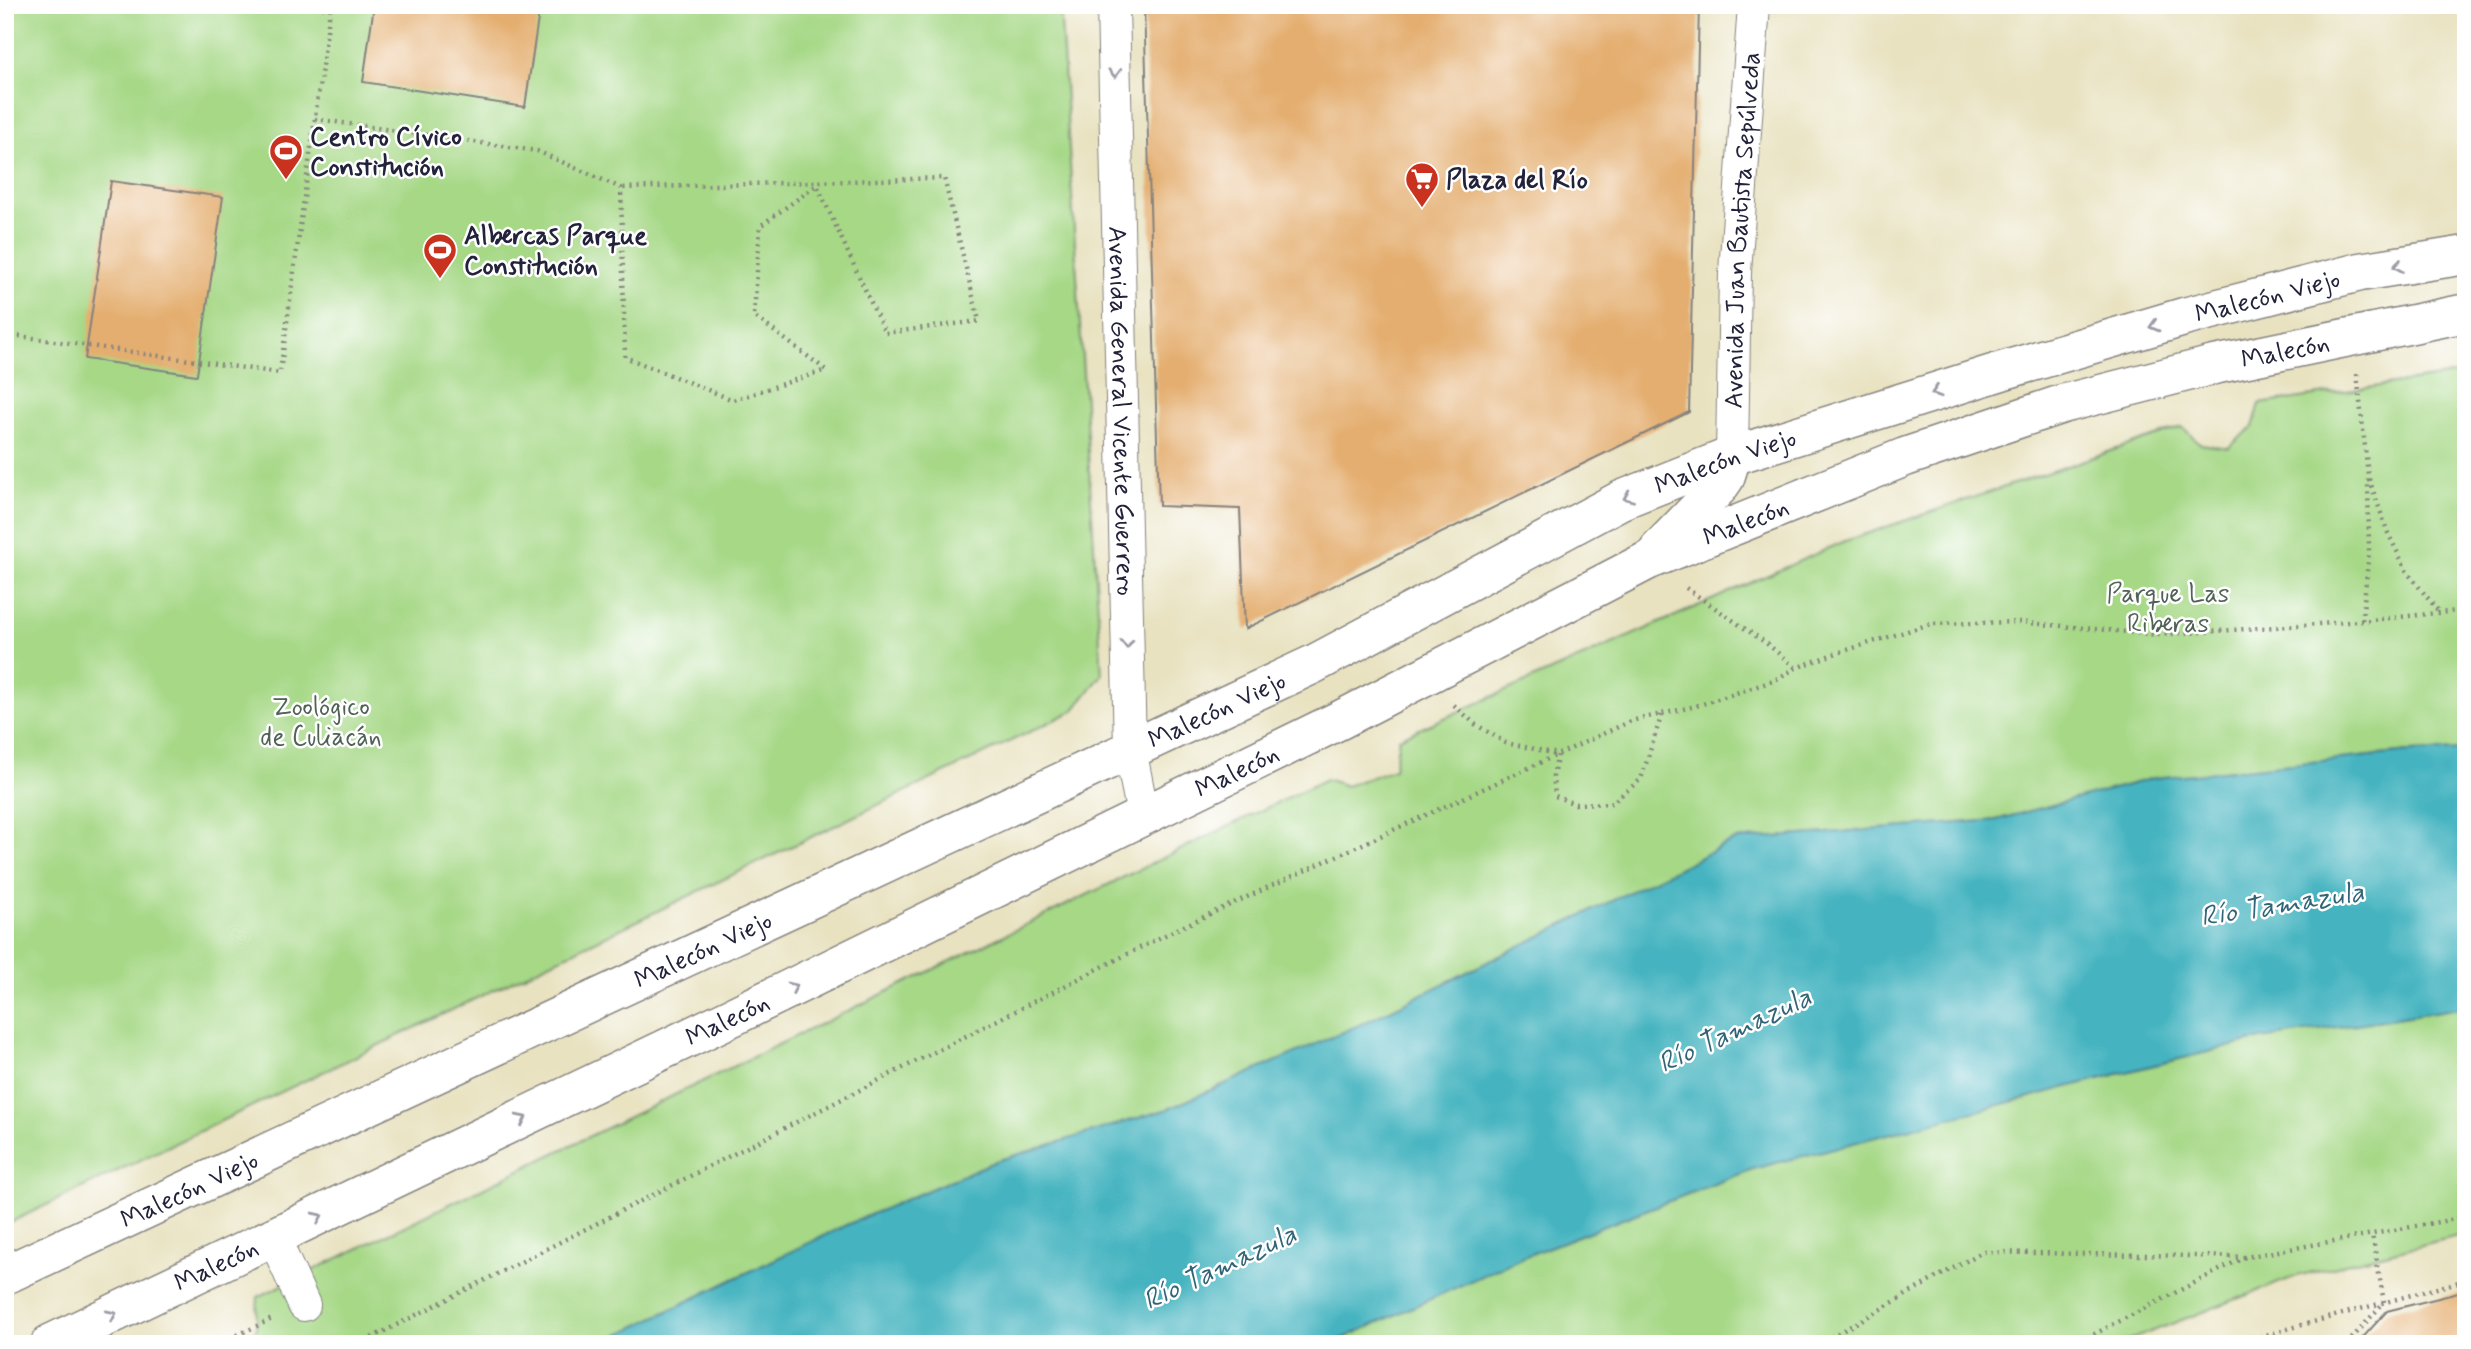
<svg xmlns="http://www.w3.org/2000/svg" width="2471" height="1349" font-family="Mynerve,sans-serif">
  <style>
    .park { fill: #a6d886; stroke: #647d60; stroke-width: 2 }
    .water { fill: #45b4c0; stroke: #346b7e; stroke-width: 2 }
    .building { fill: #e4ae6f }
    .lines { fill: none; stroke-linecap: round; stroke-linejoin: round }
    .street-casing { stroke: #85827e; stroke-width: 34 }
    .primary-casing { stroke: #85827e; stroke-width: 41 }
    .path { stroke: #85827e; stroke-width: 4.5; stroke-dasharray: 2 5; stroke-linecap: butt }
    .street { stroke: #fff; stroke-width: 32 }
    .primary { stroke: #fff; stroke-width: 38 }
    .oneway { stroke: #9c9ca7 }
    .labels { text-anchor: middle; stroke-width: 5; stroke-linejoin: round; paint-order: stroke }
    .poi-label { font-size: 26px; font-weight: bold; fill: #22223b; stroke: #fff; text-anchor: start }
    .street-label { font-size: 26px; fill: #22223b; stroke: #fff }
    .park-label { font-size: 26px; fill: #506255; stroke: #fff }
    .water-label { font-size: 28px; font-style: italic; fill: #326477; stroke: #fff }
  </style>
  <rect width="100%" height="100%" fill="#fff"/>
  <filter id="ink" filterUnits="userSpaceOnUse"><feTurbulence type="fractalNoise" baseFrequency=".0143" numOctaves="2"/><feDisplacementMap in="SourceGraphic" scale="14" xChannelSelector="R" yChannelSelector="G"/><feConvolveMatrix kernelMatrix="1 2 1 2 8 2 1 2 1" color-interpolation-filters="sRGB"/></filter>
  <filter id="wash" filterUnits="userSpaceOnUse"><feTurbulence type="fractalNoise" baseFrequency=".00686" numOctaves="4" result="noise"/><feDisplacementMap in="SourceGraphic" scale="28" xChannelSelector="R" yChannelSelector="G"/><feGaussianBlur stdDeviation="1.57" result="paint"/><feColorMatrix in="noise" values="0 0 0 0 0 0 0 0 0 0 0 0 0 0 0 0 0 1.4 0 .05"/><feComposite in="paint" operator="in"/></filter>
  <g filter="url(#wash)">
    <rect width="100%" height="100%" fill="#e8e2c0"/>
    <g class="park">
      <polygon points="5,5 1060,5 1102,675 1073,711 5,1225"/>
      <polygon points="2466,373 2466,750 2409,752 2154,778 1996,820 1735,840 1368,1021 1168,1109 996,1161 844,1226 599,1344 165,1344 175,1339 227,1344 256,1331 258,1297 1326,779 1346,786 1394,769 1399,738 1845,541 2182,427 2201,444 2228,448 2253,427 2260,404"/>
      <polygon points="2466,1007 2466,1234 2297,1276 2119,1344 1331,1344 1523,1257 1753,1169 2118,1074 2261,1039"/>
    </g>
    <polygon class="water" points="2466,750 2466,1007 2261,1039 2118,1074 1753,1169 1523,1257 1331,1344 599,1344 844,1226 996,1161 1168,1109 1368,1021 1735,840 1996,820 2154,778 2409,752"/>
    <g id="blocks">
      <g class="building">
        <polygon points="374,5 540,5 525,107 363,82"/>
        <polygon points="1144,5 1699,5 1689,412 1245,629 1240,509 1159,506"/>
        <polygon points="111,181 223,197 197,375 85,359"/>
        <polygon points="2466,1291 2466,1344 2357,1344 2387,1311"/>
      </g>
    </g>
  </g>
  <g filter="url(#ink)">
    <use href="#blocks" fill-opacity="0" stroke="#85827e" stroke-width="2"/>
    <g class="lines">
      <g class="street-casing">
        <g id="street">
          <path id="s1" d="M1113 5 1130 749 1143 815"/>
          <path id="s2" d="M1732 456 1735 272 1754 5"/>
          <polyline points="274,1238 304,1305"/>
        </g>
      </g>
      <g class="primary-casing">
        <g id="primary">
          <polyline points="1660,548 1718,488 1725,478 1732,456"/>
          <path id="s3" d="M5 1275 1314 664 1621 500 1732 456 2005 370 2184 317 2360 272 2466 255"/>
          <path id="s4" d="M50 1344 736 1015 1342 719 1649 560 1905 457 2062 404 2214 365 2466 313"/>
        </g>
      </g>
      <g class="path">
        <polyline points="315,119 537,151 621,188 625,357 733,400 826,370 754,316 760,226 817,185 885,333 979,321 944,178 621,188"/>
        <polyline points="5,334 280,373 330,9 303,5"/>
        <polyline points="2357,374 2368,475 2369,552 2362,621"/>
        <polyline points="2369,479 2388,533 2407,572 2439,612"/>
        <polyline points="1686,588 1766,643 1796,668"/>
        <polyline points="1454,705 1475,724 1506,743 1558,754 1553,776 1555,796 1575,804 1612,803 1641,779 1662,714"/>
        <polyline points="218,1344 272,1319"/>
        <polyline points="359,1344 1173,931 1631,721 1696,706 1773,681 1796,668 1831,655 1930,624 2019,622 2159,635 2362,621 2466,610"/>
        <polyline points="1819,1344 1982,1252 2246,1257 2466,1217"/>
        <polyline points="2075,1344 2245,1257"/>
        <polyline points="2233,1344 2466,1280"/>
        <polyline points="2347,1344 2384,1302 2372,1234"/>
      </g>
      <use href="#street" class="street"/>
      <use href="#primary" class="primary"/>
    </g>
    <defs><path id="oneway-chevron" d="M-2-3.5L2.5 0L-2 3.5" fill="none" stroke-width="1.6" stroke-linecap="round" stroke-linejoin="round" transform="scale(1.75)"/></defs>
    <g class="oneway">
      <use href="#oneway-chevron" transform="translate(1115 73) rotate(89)"/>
      <use href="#oneway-chevron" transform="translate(2398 266) rotate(171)"/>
      <use href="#oneway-chevron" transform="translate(2154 326) rotate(164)"/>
      <use href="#oneway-chevron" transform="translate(1936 392) rotate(162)"/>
      <use href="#oneway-chevron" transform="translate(1628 497) rotate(157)"/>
      <use href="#oneway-chevron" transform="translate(1127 644) rotate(89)"/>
      <use href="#oneway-chevron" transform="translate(793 987) rotate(-26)"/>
      <use href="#oneway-chevron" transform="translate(522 1119) rotate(-26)"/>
      <use href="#oneway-chevron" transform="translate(318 1217) rotate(-26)"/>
      <use href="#oneway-chevron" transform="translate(112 1315) rotate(-25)"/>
    </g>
  </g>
  <defs>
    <g id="stadium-pin" transform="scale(1.75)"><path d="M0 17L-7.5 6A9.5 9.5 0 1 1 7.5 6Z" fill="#c8321e" stroke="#fff"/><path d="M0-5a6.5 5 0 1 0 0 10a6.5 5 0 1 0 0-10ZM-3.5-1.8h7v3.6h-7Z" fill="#fff"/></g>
    <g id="supermarket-pin" transform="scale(1.75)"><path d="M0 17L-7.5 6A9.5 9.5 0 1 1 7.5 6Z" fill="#c8321e" stroke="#fff"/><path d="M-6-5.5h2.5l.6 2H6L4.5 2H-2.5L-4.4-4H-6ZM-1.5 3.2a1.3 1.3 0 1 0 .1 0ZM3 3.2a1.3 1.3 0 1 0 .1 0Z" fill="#fff"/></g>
  </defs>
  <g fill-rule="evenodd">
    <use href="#stadium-pin" x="286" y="151"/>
    <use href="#supermarket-pin" x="1422" y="179"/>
    <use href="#stadium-pin" x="440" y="250"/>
  </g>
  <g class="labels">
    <g class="poi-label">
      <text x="310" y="145">Centro Cívico<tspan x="310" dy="30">Constitución</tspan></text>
      <text x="1446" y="188">Plaza del Río</text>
      <text x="464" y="244">Albercas Parque<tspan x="464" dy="30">Constitución</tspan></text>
    </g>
    <g class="street-label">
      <text dy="9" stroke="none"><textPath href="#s2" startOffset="226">Avenida Juan Bautista Sepúlveda</textPath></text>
      <text dy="9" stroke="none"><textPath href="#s3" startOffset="2471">Malecón Viejo</textPath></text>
      <text dy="9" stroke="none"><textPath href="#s4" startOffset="2452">Malecón</textPath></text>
      <text dy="9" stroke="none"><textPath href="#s1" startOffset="406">Avenida General Vicente Guerrero</textPath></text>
      <text dy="9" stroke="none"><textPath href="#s3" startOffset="1904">Malecón Viejo</textPath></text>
      <text dy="9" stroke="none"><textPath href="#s4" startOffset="1885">Malecón</textPath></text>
      <text dy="9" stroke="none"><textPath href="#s3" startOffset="1337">Malecón Viejo</textPath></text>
      <text dy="9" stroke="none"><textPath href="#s4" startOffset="1318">Malecón</textPath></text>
      <text dy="9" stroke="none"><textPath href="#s3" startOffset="770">Malecón Viejo</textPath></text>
      <text dy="9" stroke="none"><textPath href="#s4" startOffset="751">Malecón</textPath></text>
      <text dy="9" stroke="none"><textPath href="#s3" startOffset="203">Malecón Viejo</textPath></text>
      <text dy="9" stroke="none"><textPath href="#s4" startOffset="184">Malecón</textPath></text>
    </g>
    <g class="park-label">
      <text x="2168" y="602">Parque Las<tspan x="2168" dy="30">Riberas</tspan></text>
      <text x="321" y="715">Zoológico<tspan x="321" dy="30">de Culiacán</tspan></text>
    </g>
    <g class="water-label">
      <text transform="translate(2282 903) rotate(-9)" y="10">Río Tamazula</text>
      <text transform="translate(1734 1029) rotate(-25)" y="10">Río Tamazula</text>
      <text transform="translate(1219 1266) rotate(-25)" y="10">Río Tamazula</text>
    </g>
  </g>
  <rect width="2471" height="1349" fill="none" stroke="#fff" stroke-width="28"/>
</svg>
